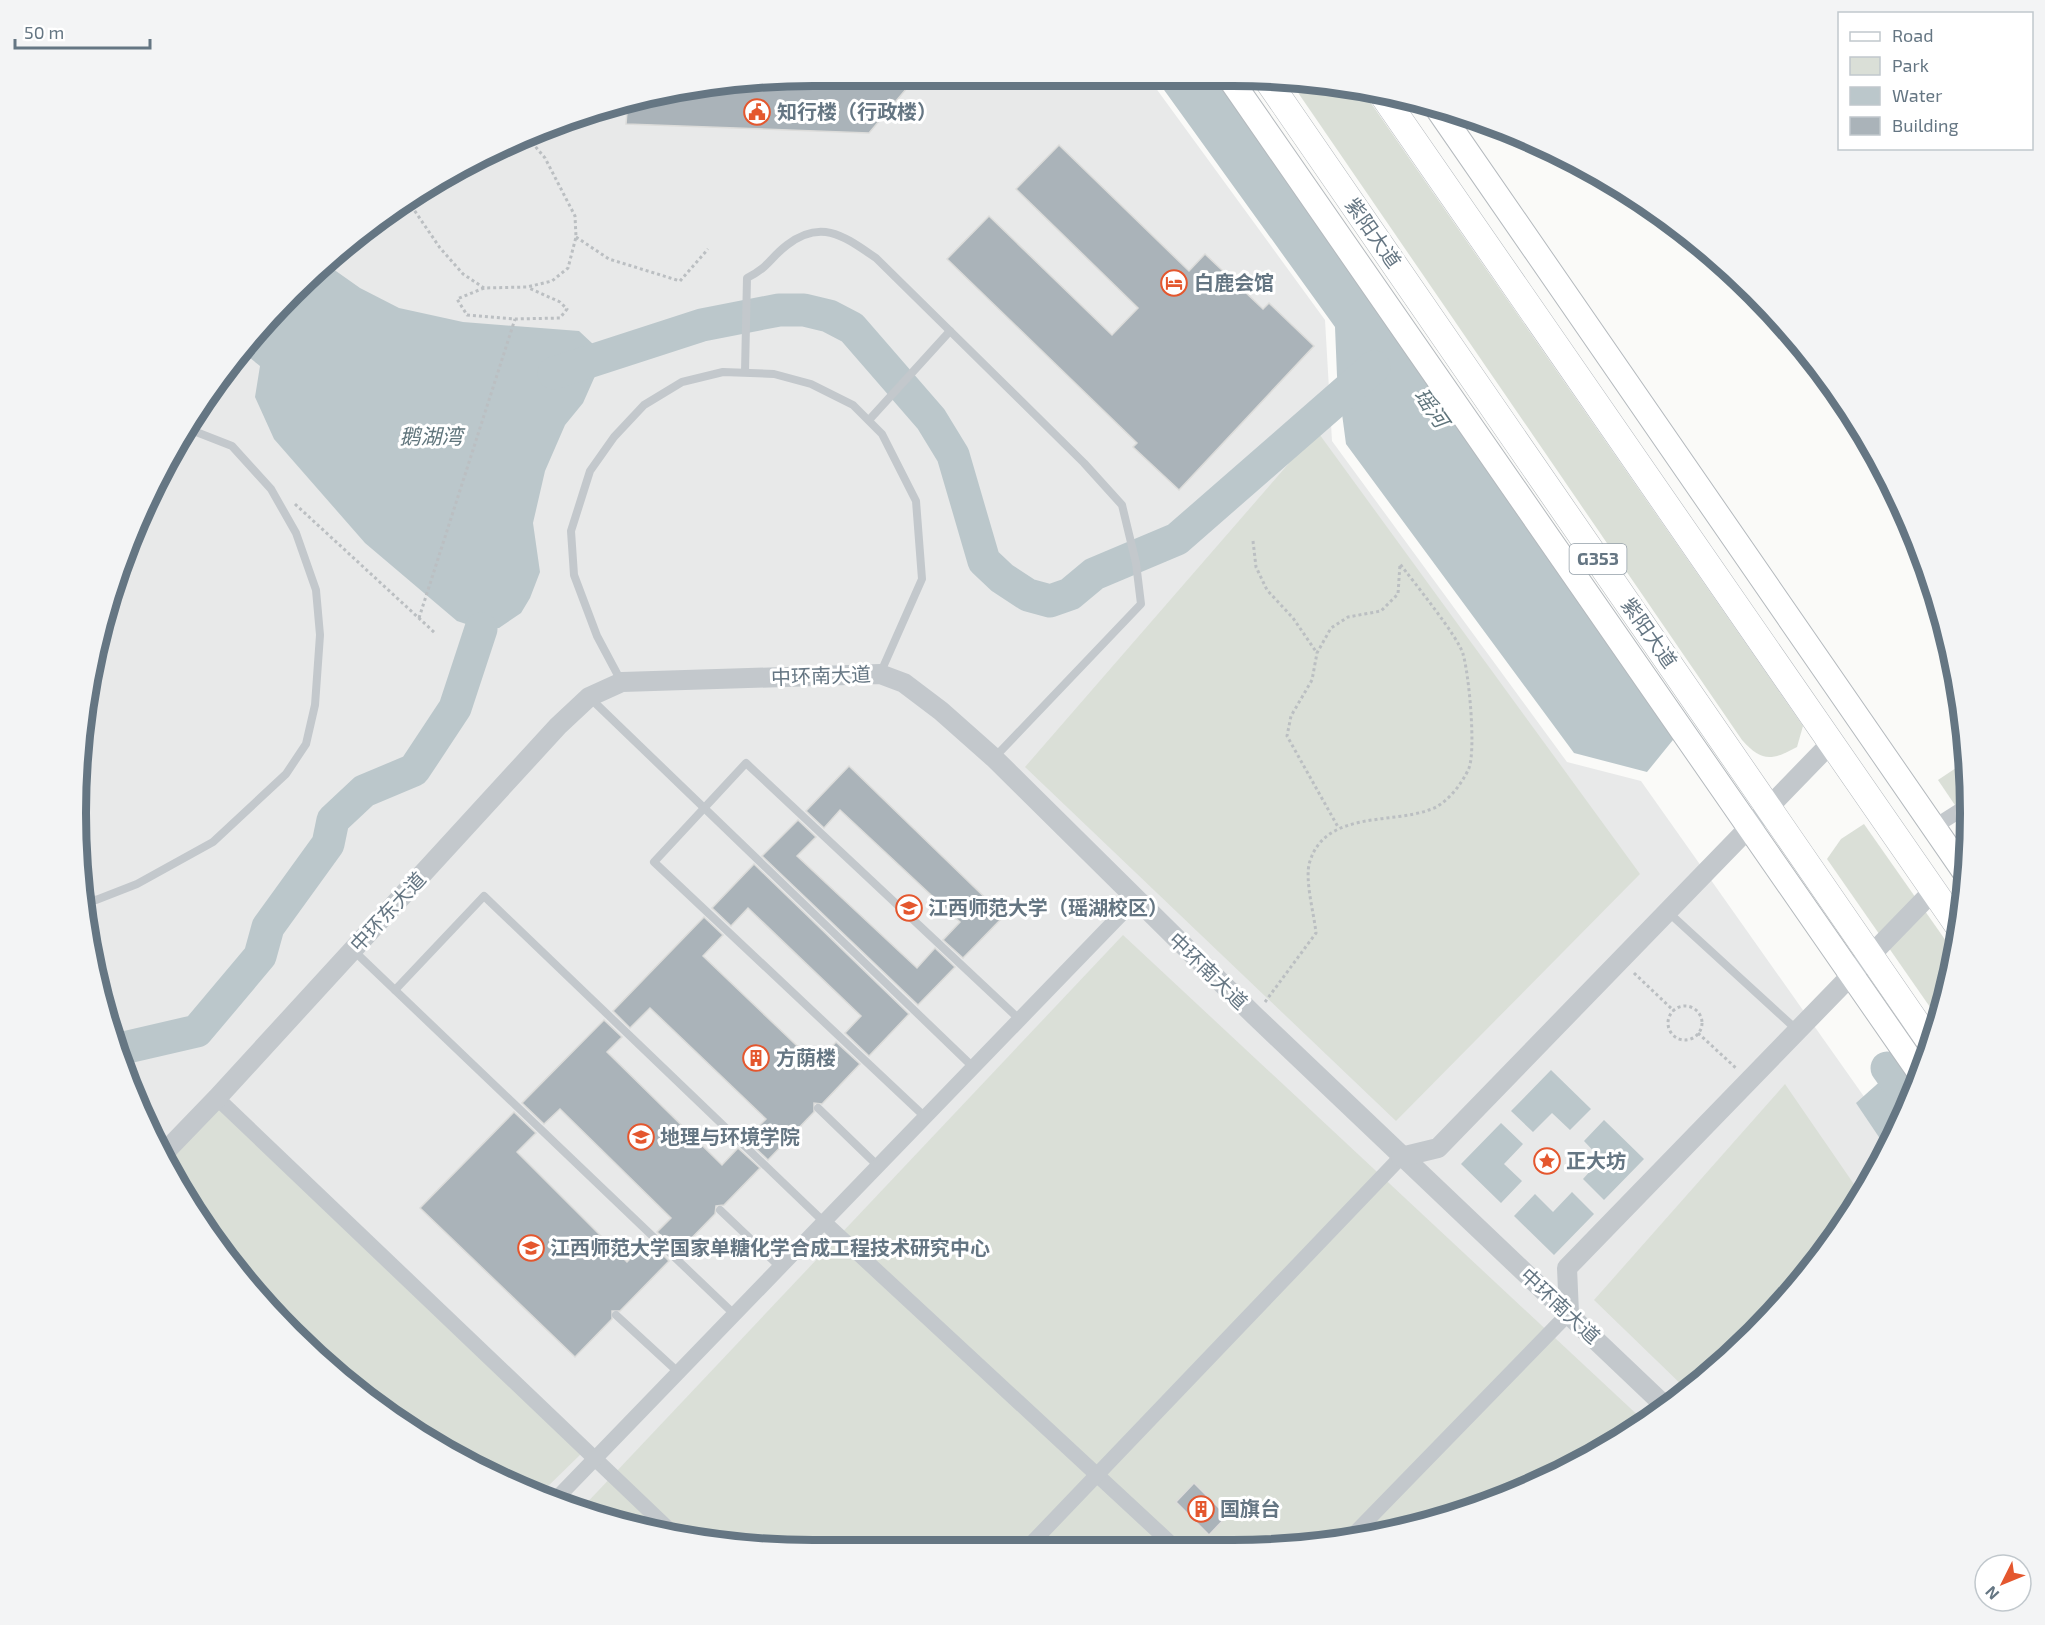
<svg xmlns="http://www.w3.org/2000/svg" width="2045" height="1625" font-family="'Exo 2','Noto Sans SC',sans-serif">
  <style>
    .built { fill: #e8e9e9 }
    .green { fill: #dadfd7 }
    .water { fill: #bbc7cb }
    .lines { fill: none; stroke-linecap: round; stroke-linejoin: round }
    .river { stroke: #bbc7cb; stroke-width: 33 }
    .building { fill: #aab3b9; stroke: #dcdcda; stroke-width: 1.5 }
    .primary-casing { stroke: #b5babe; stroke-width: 26 }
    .trunk-casing { stroke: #b4b9bd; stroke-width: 27 }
    .path { stroke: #bbbfc2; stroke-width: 3; stroke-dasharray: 3 3; stroke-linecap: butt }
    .service { stroke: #c3c8cc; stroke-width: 8 }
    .minor { stroke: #c3c8cc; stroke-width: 15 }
    .tertiary { stroke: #c3c8cc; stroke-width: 20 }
    .primary { stroke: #fff; stroke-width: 24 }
    .trunk { stroke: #fff; stroke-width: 26 }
    .labels { text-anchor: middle; stroke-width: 6; stroke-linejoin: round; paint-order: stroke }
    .shield { fill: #fff; stroke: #939fa8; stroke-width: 1.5 }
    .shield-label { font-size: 18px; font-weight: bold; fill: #657683 }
    .poi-label { font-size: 20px; font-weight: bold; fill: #657683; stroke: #fff; text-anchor: start }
    .street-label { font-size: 20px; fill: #657683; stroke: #fff }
    .water-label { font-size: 21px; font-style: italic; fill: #60757c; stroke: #fff }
    .rim { fill: none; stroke: #657683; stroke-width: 8 }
  </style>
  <rect width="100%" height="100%" fill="#fafaf8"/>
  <polygon class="built" points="813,75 1147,76 1325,320 1332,441 1567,762 1641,781 1894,1139 1817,1262 1719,1367 1601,1451 1424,1525 1281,1548 812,1550 669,1536 530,1494 364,1398 258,1299 174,1181 100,1003 75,812 100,621 174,443 291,291 444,174 622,100"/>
  <g class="green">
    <path d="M1288 78 1364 93 1803 726 1797 747C1771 761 1762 762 1742 740Z"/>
    <polygon points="1317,431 1640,874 1396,1121 1025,767"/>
    <polygon points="1965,762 1967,823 1938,780"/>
    <polygon points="1864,824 1953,951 1945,1004 1939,1020 1827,859 1841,839"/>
    <polygon points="1123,935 1644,1421 1601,1451 1424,1525 1281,1548 812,1550 669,1536 581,1509"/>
    <polygon points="1785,1084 1860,1193 1817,1262 1719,1367 1687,1390 1594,1300"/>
    <polygon points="217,1098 585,1450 538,1496 364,1398 258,1299 174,1181 163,1154"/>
  </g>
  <g class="water">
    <polygon points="1154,76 1215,76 1677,735 1647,772 1574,753 1346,444 1337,376 1335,327"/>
    <polygon points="326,264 360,288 399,308 463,322 579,331 594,345 599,367 583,403 565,425 545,471 533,523 540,572 530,598 521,613 499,628 481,629 457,621 365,543 274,439 255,397 260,366 244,353 291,291"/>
    <polygon points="1904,1060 1917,1078 1887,1149 1856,1103"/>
    <polygon points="1551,1070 1591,1109 1570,1130 1552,1113 1533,1132 1511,1111"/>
    <polygon points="1604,1120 1644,1159 1604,1200 1583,1179 1601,1159 1584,1141"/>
    <polygon points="1501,1123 1523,1144 1504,1164 1522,1181 1501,1203 1461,1164"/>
    <polygon points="1572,1192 1594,1214 1554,1255 1514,1216 1535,1194 1553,1212"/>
  </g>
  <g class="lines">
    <g class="river">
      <polyline points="554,373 702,325 779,310 804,310 829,316 852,328 931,419 953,455 984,561 1002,578 1028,595 1050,601 1070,594 1094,574 1177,539 1374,367"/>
      <polyline points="119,1049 197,1031 260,956 268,927 328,844 333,820 364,791 414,770 455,708 481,629"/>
      <polyline points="1887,1068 1909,1099"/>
    </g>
  </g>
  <g class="building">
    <polygon points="813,75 918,75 869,133 626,124 628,99"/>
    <polygon points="1059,145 1189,271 1205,254 1263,309 1269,303 1314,346 1179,490 1133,447 1137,443 947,259 989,216 1112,335 1138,308 1016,189"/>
    <polygon points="849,766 1004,916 963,958 943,940 960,922 840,810 824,828 806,811"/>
    <polygon points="798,820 816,837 797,856 917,968 935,948 955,967 918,1005 762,856"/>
    <polygon points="754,864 909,1014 869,1056 845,1033 861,1016 748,908 731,926 712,908"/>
    <polygon points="704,917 723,935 703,956 816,1064 836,1042 860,1064 822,1104 814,1103 814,1112 768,1160 746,1139 766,1119 650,1008 630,1028 613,1011"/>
    <polygon points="604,1020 622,1037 607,1052 722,1165 738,1148 760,1168 724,1205 716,1206 715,1214 678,1252 657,1232 671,1218 560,1109 544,1124 522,1103"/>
    <polygon points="514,1112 536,1133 517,1152 627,1262 648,1240 669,1261 620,1311 612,1311 612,1319 575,1357 420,1208"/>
    <polygon points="1194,1483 1227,1516 1209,1535 1176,1502"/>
  </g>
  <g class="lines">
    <g class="primary-casing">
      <g id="primary">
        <polyline points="1228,76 1919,1072"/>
        <polyline points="1437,108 1966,874"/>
      </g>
    </g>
    <g class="trunk-casing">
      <g id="trunk">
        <polyline points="1265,77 1930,1042"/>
        <polyline points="1384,97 1958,926"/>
      </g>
    </g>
    <g class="path">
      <polyline points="408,201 440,248 463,274 484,288 527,287 552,281 568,268 576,237 575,216 545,158 529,139"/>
      <polyline points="576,237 609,259 680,281 708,249"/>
      <polyline points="484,288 457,299 467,315 515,319 560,318 567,309 560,302 529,288"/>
      <polyline points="295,504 435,633"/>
      <polyline points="1253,541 1256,567 1267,590 1293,618 1317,653"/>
      <polyline points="419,618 515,319"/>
      <polyline points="1634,973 1674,1011"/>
      <path d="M1265 1002 1316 933C1314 913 1304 878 1310 861 1326 811 1390 824 1429 810 1446 805 1462 784 1469 768 1476 749 1469 674 1463 654 1459 638 1413 581 1400 564L1398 594 1381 611 1348 617 1331 628 1317 653 1312 680 1291 716 1287 736 1338 827"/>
      <circle cx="1685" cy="1023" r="17"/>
      <polyline points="1698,1033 1737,1069"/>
    </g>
    <g class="service">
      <path d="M745 372 747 278C769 267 770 258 787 245 822 218 845 237 876 258L1084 463 1122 505 1136 563 1141 604 994 758"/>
      <polyline points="869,420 950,331"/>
      <polyline points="621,681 597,636 574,575 571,531 590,471 614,437 644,405 682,382 723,372 774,374 811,384 853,405 882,434 916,501 922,579 880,674"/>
      <polyline points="589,697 973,1067"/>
      <polyline points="86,898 96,900 137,884 213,842 286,774 306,744 315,705 320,635 316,590 296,533 271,489 232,446 186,428"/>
      <polyline points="1668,912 1797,1030"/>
      <polyline points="353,950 734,1314"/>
      <polyline points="395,990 484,896 823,1221"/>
      <polyline points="818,1108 877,1165"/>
      <polyline points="924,1116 654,862 746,763 1019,1019"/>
      <polyline points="720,1210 779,1266"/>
      <polyline points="616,1315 678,1372"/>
    </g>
    <g class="minor">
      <polyline points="1934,827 1967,806"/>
      <polyline points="217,1098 677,1537"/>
      <polyline points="823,1221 1177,1549"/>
      <polyline points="554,1501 1135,900"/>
      <polyline points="1351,1537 1569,1313"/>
      <polyline points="1026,1549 1401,1157"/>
    </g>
    <g class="tertiary">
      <polyline points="163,1154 217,1098 558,726 589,697 622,682 880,674 904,683 941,711 994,758 1255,1016 1665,1406"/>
      <polyline points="1401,1157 1438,1148 1831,743"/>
      <polyline points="1569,1313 1567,1268 1933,891"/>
    </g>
    <use href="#primary" class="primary"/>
    <use href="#trunk" class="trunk"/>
  </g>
  <defs>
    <g id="civic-ring" transform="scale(1.35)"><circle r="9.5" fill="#fff" stroke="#e4572e" stroke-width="1.5"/><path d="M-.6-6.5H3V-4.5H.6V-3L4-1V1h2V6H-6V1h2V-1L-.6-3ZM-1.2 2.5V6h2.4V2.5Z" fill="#e4572e"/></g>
    <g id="hotel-ring" transform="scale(1.35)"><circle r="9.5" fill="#fff" stroke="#e4572e" stroke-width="1.5"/><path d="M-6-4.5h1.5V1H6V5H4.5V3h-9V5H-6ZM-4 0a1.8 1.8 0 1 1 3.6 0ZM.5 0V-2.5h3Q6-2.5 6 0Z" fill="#e4572e"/></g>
    <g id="university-ring" transform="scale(1.35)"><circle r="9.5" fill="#fff" stroke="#e4572e" stroke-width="1.5"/><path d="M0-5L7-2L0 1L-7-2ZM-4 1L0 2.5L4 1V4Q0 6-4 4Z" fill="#e4572e"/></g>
    <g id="building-ring" transform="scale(1.35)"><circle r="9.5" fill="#fff" stroke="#e4572e" stroke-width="1.5"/><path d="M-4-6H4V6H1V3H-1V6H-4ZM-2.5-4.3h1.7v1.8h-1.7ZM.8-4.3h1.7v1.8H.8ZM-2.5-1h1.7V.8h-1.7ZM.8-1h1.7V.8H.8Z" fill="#e4572e"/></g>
    <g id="sight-ring" transform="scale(1.35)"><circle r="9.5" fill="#fff" stroke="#e4572e" stroke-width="1.5"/><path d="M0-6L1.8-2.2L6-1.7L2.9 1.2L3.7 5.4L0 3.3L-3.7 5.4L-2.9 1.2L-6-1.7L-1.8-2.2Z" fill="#e4572e"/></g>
  </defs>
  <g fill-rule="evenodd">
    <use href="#civic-ring" x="757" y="112"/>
    <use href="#hotel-ring" x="1174" y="283"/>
    <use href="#university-ring" x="909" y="908"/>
    <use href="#building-ring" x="756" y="1058"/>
    <use href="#university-ring" x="641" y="1137"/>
    <use href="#sight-ring" x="1547" y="1161"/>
    <use href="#university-ring" x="531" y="1248"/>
    <use href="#building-ring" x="1201" y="1509"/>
  </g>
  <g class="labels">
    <rect class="shield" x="1569.5" y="544" width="57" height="30" rx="4.5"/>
    <g class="shield-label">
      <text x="1598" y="565">G353</text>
    </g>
    <g class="poi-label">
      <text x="777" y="119">知行楼（行政楼）</text>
      <text x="1194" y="290">白鹿会馆</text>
      <text x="928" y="915">江西师范大学（瑶湖校区）</text>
      <text x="776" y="1065">方荫楼</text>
      <text x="660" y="1144">地理与环境学院</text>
      <text x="1566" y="1168">正大坊</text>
      <text x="550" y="1255">江西师范大学国家单糖化学合成工程技术研究中心</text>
      <text x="1220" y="1516">国旗台</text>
    </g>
    <g class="street-label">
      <text transform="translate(1373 233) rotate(55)" y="7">紫阳大道</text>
      <text transform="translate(1649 633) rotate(55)" y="7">紫阳大道</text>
      <text transform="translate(821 676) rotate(-2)" y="7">中环南大道</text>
      <text transform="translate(388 912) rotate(-47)" y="7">中环东大道</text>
      <text transform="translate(1208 971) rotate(44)" y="7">中环南大道</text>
      <text transform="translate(1560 1306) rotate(43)" y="7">中环南大道</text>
    </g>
    <g class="water-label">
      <text transform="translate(1431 408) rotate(55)" y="7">瑶河</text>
      <text x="431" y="444">鹅湖湾</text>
    </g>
  </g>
  <path d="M0 0H2045V1625H0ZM813 86H1233A727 727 0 0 1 1960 813V813A727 727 0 0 1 1233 1540H813A727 727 0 0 1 86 813V813A727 727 0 0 1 813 86Z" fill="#f3f4f5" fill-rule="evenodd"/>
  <path class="rim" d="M813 86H1233A727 727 0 0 1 1960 813V813A727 727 0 0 1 1233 1540H813A727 727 0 0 1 86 813V813A727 727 0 0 1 813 86Z"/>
  <rect x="1838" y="12" width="195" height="138" fill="#ffffff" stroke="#c1c8cd" stroke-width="1.5"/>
  <rect x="1850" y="32" width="30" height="9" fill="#ffffff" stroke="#c1c8cd" stroke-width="1.5"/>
  <text x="1892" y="42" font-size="18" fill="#657683">Road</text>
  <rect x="1850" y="57" width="30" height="18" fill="#dadfd7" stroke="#c1c8cd" stroke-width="1.5"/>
  <text x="1892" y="72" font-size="18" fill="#657683">Park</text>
  <rect x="1850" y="87" width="30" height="18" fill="#bbc7cb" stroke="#c1c8cd" stroke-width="1.5"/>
  <text x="1892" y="102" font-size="18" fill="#657683">Water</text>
  <rect x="1850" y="117" width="30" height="18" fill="#aab3b9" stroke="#c1c8cd" stroke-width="1.5"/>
  <text x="1892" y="132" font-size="18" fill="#657683">Building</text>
  <g transform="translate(2003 1583) rotate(227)"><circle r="28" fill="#ffffff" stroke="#c1c8cd" stroke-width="1.5"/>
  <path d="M0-4.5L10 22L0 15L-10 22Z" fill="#e4572e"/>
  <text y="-9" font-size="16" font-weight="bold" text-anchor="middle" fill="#657683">N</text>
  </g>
  <path d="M15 39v9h135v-9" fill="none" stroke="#657683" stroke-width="3"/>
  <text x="24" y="39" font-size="18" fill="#657683" stroke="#ffffff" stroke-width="4.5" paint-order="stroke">50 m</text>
</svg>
